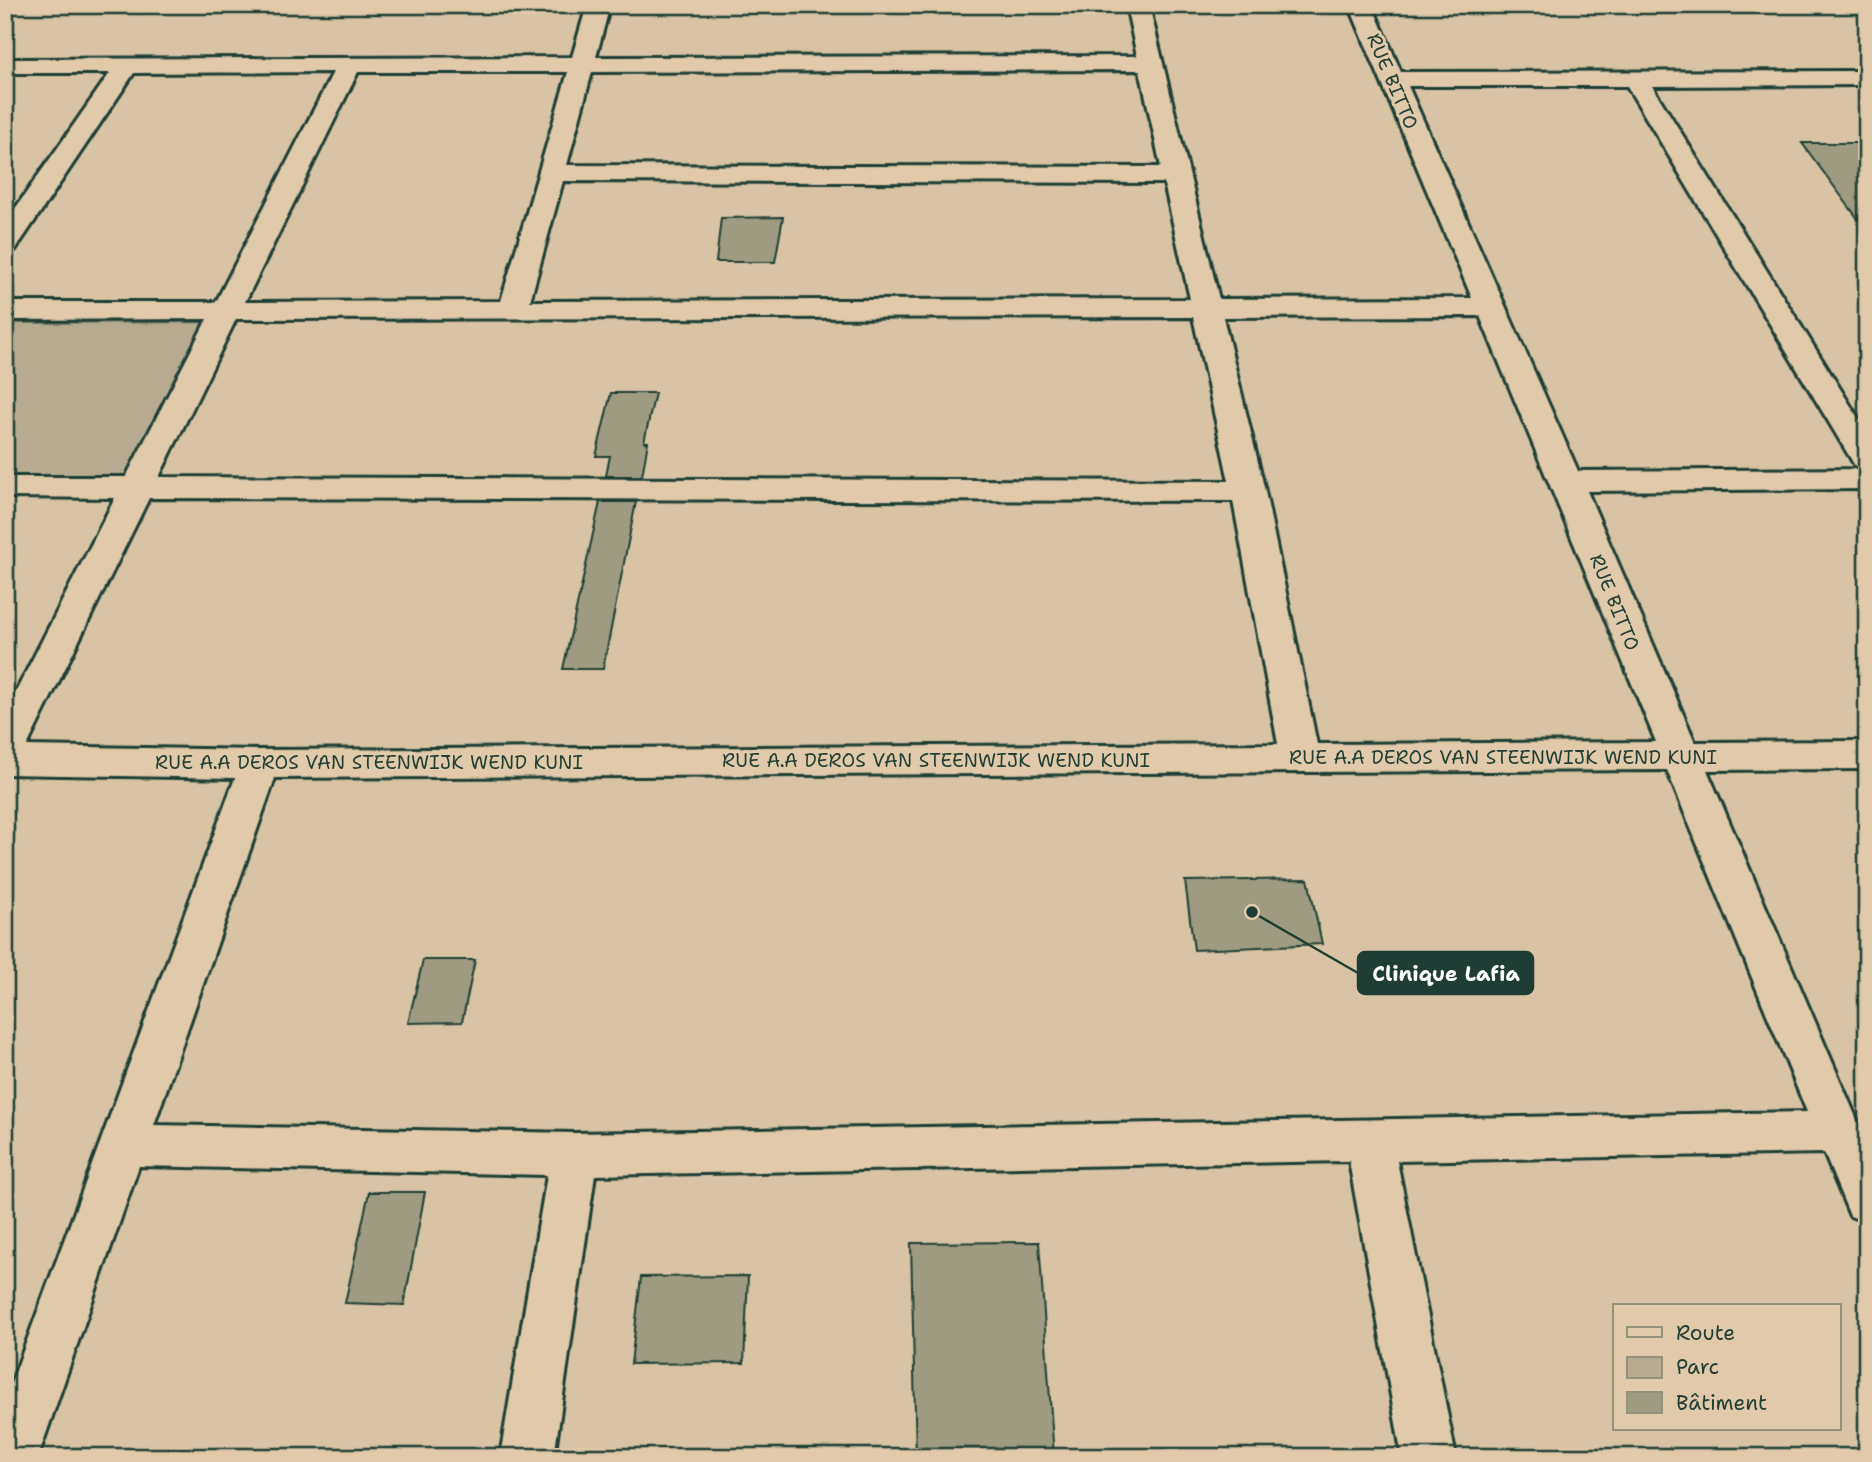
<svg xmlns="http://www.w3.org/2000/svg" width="1872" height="1462" font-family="'Shantell Sans',sans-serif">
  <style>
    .green { fill: #b6ab90; stroke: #6a7462; stroke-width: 2 }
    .building { fill: #9f9b82; stroke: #1f3d34; stroke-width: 2 }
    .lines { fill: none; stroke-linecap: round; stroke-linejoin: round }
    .minor-casing { stroke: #1f3d34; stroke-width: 6 }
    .minor { fill: #e0caaa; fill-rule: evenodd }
    .labels { text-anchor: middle; stroke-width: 6; stroke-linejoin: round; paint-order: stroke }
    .street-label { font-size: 19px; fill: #1f3d34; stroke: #e0caaa }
    .leader { fill: none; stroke: #1f3d34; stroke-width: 2.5 }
    .callout-dot { fill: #1f3d34; stroke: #e0caaa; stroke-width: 2.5 }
    .callout { fill: #1f3d34; stroke: #1f3d34; stroke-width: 2.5 }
    .callout-label { font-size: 21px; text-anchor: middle; font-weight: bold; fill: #fff }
  </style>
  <rect width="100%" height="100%" fill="#d8c4a5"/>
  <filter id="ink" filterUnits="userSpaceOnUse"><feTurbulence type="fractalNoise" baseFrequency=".0143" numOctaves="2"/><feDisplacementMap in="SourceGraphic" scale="14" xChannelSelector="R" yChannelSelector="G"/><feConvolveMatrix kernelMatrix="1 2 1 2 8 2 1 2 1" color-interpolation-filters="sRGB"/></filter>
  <g filter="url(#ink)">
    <polygon class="green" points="209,322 127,483 5,484 5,323"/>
    <g class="building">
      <polygon points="1802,143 1867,143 1867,231"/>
      <polygon points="783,217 775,262 716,262 721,218"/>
      <polygon points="611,393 655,393 644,442 648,442 642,476 606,476 610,456 596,456"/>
      <polygon points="600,502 636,502 603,669 563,669"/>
      <polygon points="1308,879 1322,944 1194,950 1185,881"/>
      <polygon points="423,960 475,960 462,1022 408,1023"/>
      <polygon points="369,1192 425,1192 404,1305 345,1303"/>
      <polygon points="1039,1242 1054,1457 916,1457 911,1243"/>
      <polygon points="748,1276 744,1363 631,1364 641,1277"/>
    </g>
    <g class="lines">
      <g class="minor-casing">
        <path id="minor" d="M587 5H610L596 57 1137 56 1126 5H1149L1219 299 1472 298 1349 5H1372L1401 72 1867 71V85L1652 86 1867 432V489L1587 491 1695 742 1867 741V769L1707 770 1867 1143V1222L1850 1216 1824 1153 1397 1161 1456 1457H1402L1349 1161 595 1175 554 1457H500L547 1175 139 1166 38 1457H5V1400L235 778 5 774V713L115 498 5 497V477H126L207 319 5 320V302H216L333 72 134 73 15 250 5 252V223L110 73H5V59L572 57ZM1140 70 1161 167 567 165 592 72ZM358 72H568L501 301 245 302ZM1408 86H1627L1851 459 1855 466 1866 469 1578 471ZM563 181 1164 183 1190 299 530 301ZM1480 316 1656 742 1317 744 1265 491 1223 317ZM1193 317 1229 481 159 477 236 319ZM149 498 1233 501 1278 744 260 750 27 746ZM1667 770 1807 1112 574 1133 154 1125 275 778Z"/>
      </g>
      <use href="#minor" class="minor"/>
    </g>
  </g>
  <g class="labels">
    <g class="street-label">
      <text transform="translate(1393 81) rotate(67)" y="7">RUE BITTO</text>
      <text transform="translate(1615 602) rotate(68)" y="7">RUE BITTO</text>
      <text x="1503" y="764">RUE A.A DEROS VAN STEENWIJK WEND KUNI</text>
      <text x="936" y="767">RUE A.A DEROS VAN STEENWIJK WEND KUNI</text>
      <text x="369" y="769">RUE A.A DEROS VAN STEENWIJK WEND KUNI</text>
    </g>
  </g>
  <path class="leader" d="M1252 912L1358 973"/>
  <circle class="callout-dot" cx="1252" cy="912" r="7"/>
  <rect class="callout" x="1358" y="952" width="175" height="42" rx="7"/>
  <g class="callout-label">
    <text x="1446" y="981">Clinique Lafia</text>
  </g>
  <rect width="1872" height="1462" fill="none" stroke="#e0caaa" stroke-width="28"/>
  <rect x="14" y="14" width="1844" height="1434" fill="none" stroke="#1f3d34" stroke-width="2.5" filter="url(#ink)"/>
  <rect x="1613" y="1304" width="228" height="126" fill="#e0caaa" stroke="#93927b" stroke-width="2"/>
  <rect x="1627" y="1327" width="35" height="10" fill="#e0caaa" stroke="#93927b" stroke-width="2"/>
  <text x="1676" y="1340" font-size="21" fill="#1f3d34">Route</text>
  <rect x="1627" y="1357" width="35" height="21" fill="#b6ab90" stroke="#93927b" stroke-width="2"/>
  <text x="1676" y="1374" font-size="21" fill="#1f3d34">Parc</text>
  <rect x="1627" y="1392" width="35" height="21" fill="#9f9b82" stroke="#93927b" stroke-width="2"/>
  <text x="1676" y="1410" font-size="21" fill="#1f3d34">Bâtiment</text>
</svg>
